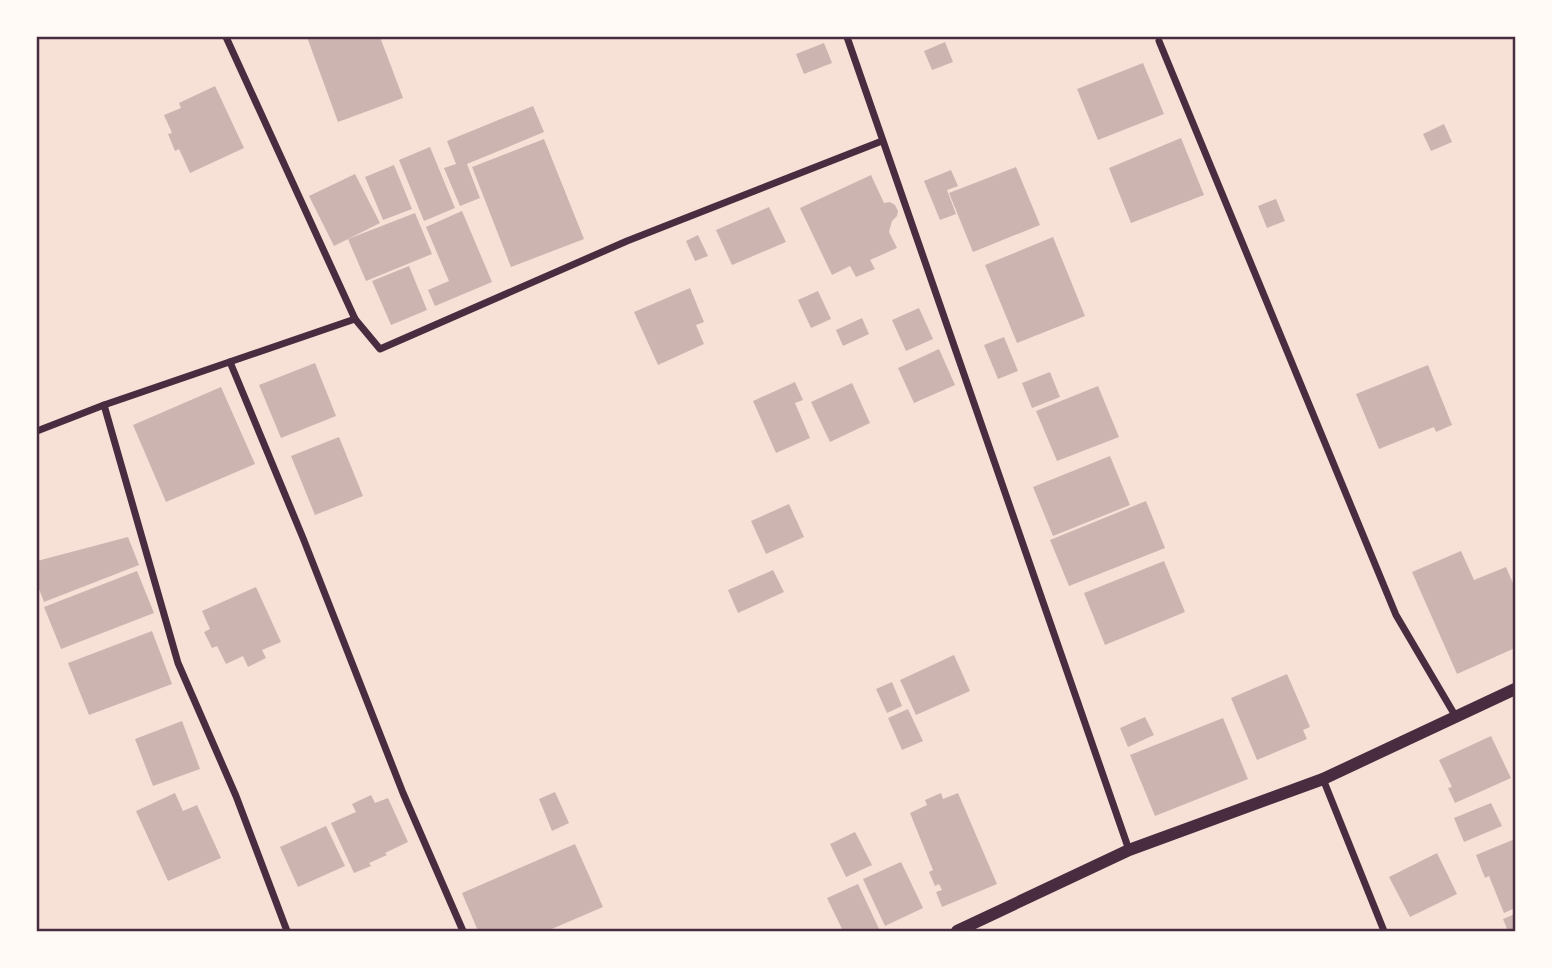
<svg xmlns="http://www.w3.org/2000/svg" width="1552" height="968" font-family="Georgia,serif">
  <style>
    .building { fill: #ccb4b1 }
    .lines { fill: none; stroke-linecap: round; stroke-linejoin: round }
    .minor { stroke: #4a2c40; stroke-width: 7 }
    .tertiary { stroke: #4a2c40; stroke-width: 12 }
    .neatline { fill: none; stroke: #4a2c40; stroke-width: 2.5 }
  </style>
  <rect width="100%" height="100%" fill="#f7e1d7"/>
  <g class="building">
    <polygon points="307,37 380,37 403,98 338,122"/>
    <polygon points="945,42 953,62 932,70 924,51"/>
    <polygon points="824,43 832,63 804,74 796,54"/>
    <polygon points="1143,63 1164,114 1098,140 1077,89"/>
    <polygon points="215,86 244,148 190,173 179,149 175,151 168,134 172,133 164,115 181,108 179,103"/>
    <polygon points="533,106 544,132 467,164 480,198 460,206 444,168 456,164 447,141"/>
    <polygon points="1444,124 1452,142 1431,151 1423,134"/>
    <polygon points="1181,138 1204,195 1131,223 1109,168"/>
    <polygon points="544,139 584,239 511,267 472,167"/>
    <polygon points="430,147 455,208 424,221 399,160"/>
    <polygon points="394,165 412,209 383,220 365,177"/>
    <polygon points="1016,167 1040,225 973,252 949,193"/>
    <polygon points="951,170 958,186 947,190 956,214 940,220 924,181"/>
    <polygon points="355,174 380,223 334,246 309,196"/>
    <polygon points="871,175 884,203 890,202 895,205 898,211 897,216 892,221 889,232 897,248 870,260 875,269 856,277 850,266 832,275 800,208"/>
    <polygon points="1276,199 1285,221 1267,228 1258,206"/>
    <polygon points="769,207 786,242 732,265 716,230"/>
    <polygon points="462,211 492,282 435,306 428,290 449,281 426,227"/>
    <polygon points="415,213 432,254 366,281 348,239"/>
    <polygon points="698,235 708,256 695,261 686,241"/>
    <polygon points="1053,237 1085,316 1017,343 985,265"/>
    <polygon points="409,266 427,310 391,325 372,281"/>
    <polygon points="690,288 704,322 696,325 704,344 658,365 634,312"/>
    <polygon points="818,291 831,319 811,328 798,300"/>
    <polygon points="919,308 933,339 906,351 892,320"/>
    <polygon points="862,318 869,334 843,346 836,330"/>
    <polygon points="1004,337 1018,371 998,379 984,345"/>
    <polygon points="939,349 955,385 914,403 898,368"/>
    <polygon points="315,363 336,416 281,438 259,385"/>
    <polygon points="1428,365 1452,425 1436,432 1434,427 1379,449 1356,394"/>
    <polygon points="1050,372 1060,397 1032,408 1022,383"/>
    <polygon points="795,382 803,400 795,403 810,438 776,453 753,401"/>
    <polygon points="852,383 870,423 830,442 811,402"/>
    <polygon points="1098,386 1119,437 1057,461 1036,411"/>
    <polygon points="221,387 255,464 166,502 133,425"/>
    <polygon points="339,437 363,496 315,515 291,456"/>
    <polygon points="1110,456 1130,505 1053,536 1033,487"/>
    <polygon points="1146,501 1165,548 1069,586 1050,540"/>
    <polygon points="789,504 804,537 766,554 751,521"/>
    <polygon points="128,537 139,565 44,602 37,584 37,561"/>
    <polygon points="1461,551 1474,580 1506,567 1515,588 1515,648 1457,674 1412,572"/>
    <polygon points="1164,561 1185,612 1105,645 1084,593"/>
    <polygon points="773,570 784,592 738,613 728,590"/>
    <polygon points="137,571 154,613 61,649 44,607"/>
    <polygon points="256,587 281,642 262,650 266,658 248,667 243,656 226,664 217,646 212,648 204,632 210,629 202,611"/>
    <polygon points="152,631 172,684 89,715 68,663"/>
    <polygon points="954,655 970,691 916,715 900,680"/>
    <polygon points="1287,674 1310,727 1303,730 1307,739 1257,760 1231,698"/>
    <polygon points="892,682 902,706 887,713 876,689"/>
    <polygon points="908,709 923,741 902,750 888,718"/>
    <polygon points="1145,717 1154,735 1128,747 1120,728"/>
    <polygon points="1223,718 1248,779 1155,816 1130,755"/>
    <polygon points="182,721 200,769 153,786 135,739"/>
    <polygon points="1491,736 1511,778 1455,803 1448,788 1452,787 1439,760"/>
    <polygon points="555,792 569,823 552,831 539,799"/>
    <polygon points="175,793 183,811 197,805 221,858 168,881 136,811"/>
    <polygon points="941,793 943,799 958,793 997,884 942,907 936,892 942,890 939,884 935,886 929,872 933,870 910,813 927,805 925,800"/>
    <polygon points="371,795 375,803 388,798 408,842 385,853 387,855 369,863 371,866 354,873 331,823 356,812 352,804"/>
    <polygon points="1491,803 1502,826 1464,842 1454,818"/>
    <polygon points="326,826 345,866 298,887 280,847"/>
    <polygon points="855,832 872,865 846,877 830,844"/>
    <polygon points="1515,839 1515,908 1504,913 1489,876 1485,878 1476,855"/>
    <polygon points="575,844 603,907 547,931 478,931 462,893"/>
    <polygon points="1437,853 1457,894 1410,917 1389,877"/>
    <polygon points="901,862 923,908 885,926 863,879"/>
    <polygon points="858,884 880,931 843,931 827,898"/>
    <polygon points="1515,914 1515,931 1508,931 1503,919"/>
  </g>
  <g class="lines">
    <g class="minor">
      <polyline points="226,37 355,319 380,349 627,241 882,141"/>
      <polyline points="847,37 1129,850"/>
      <polyline points="1159,41 1396,615 1456,717"/>
      <polyline points="230,362 303,538 403,793 463,931"/>
      <polyline points="104,405 178,663 236,796 287,931"/>
      <polyline points="37,431 104,405 355,319"/>
      <polyline points="1323,779 1384,931"/>
    </g>
    <polyline class="tertiary" points="957,931 1129,850 1323,779 1515,689"/>
  </g>
  <rect width="1552" height="968" fill="none" stroke="#fffaf5" stroke-width="77"/>
  <rect x="38" y="38" width="1476" height="892" class="neatline"/>
</svg>
